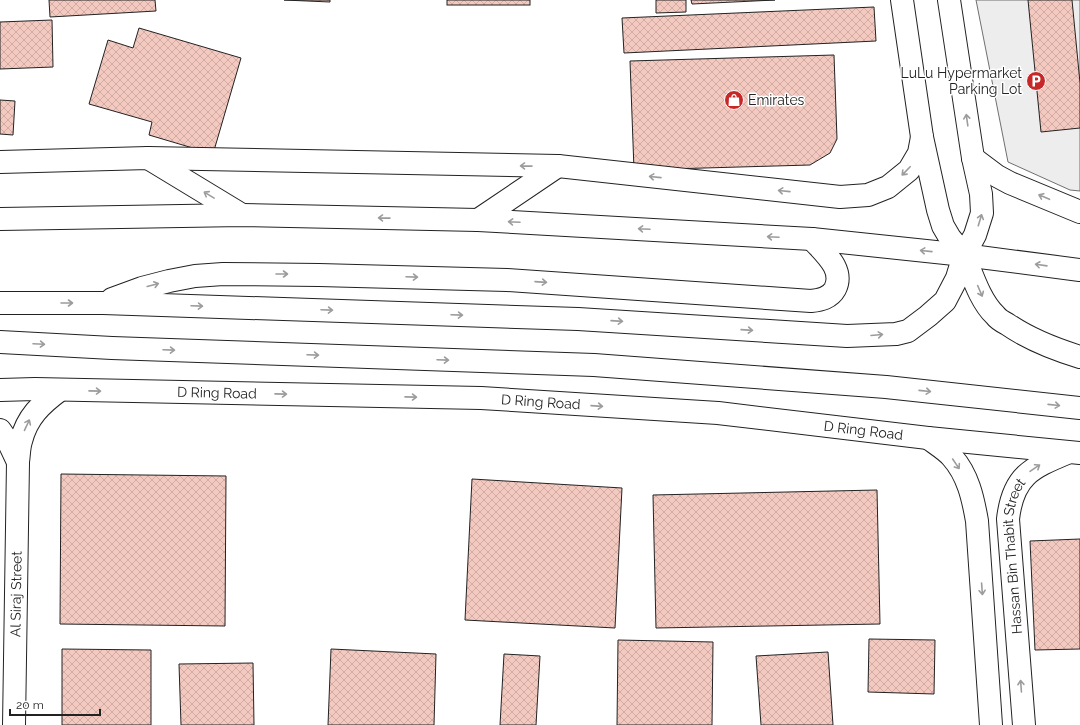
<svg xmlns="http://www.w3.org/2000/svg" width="1080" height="725" font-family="Raleway,sans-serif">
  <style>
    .parking { fill: #ededed; stroke: #6f6f6f }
    .building { fill: url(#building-cross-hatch); stroke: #222 }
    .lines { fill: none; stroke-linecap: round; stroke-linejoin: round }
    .minor-casing { stroke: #222; stroke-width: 24 }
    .major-casing { stroke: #222; stroke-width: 24 }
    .minor { stroke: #fff; stroke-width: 22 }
    .major { stroke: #fff; stroke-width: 22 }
    .oneway { stroke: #9c9c9c }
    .labels { text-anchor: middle; stroke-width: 3; stroke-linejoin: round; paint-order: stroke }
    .poi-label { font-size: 14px; fill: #222; stroke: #fff; text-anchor: end }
    .street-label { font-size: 14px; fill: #222; stroke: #fff }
  </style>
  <defs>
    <pattern id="building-cross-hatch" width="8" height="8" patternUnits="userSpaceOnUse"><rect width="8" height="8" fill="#f3c9c0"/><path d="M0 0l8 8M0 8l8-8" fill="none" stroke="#d0aca5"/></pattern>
  </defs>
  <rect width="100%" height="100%" fill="#fff"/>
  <polygon class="parking" points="976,0 1080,0 1080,191 1070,190 1008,162"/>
  <g class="building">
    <polygon points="49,0 155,0 156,11 50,17"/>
    <polygon points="284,0 330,0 330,2"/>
    <rect x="447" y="0" width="83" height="5"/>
    <polygon points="656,0 686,0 686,12 656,13"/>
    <polygon points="691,0 775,0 692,4"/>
    <polygon points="1028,0 1072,0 1080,83 1080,128 1041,132"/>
    <polygon points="874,7 876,41 624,53 622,18"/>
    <polygon points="52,20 53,67 0,69 0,22"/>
    <polygon points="139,28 241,58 213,154 149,135 152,122 89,104 108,40 133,48"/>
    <polygon points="834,55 837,139 830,153 810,165 634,170 630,61"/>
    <polygon points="0,100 15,101 13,135 0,134"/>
    <polygon points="61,474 226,476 225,626 60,624"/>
    <polygon points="472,479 622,488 615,628 465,620"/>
    <polygon points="877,490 880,624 656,628 653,495"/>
    <polygon points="1080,539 1080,649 1035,650 1030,541"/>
    <polygon points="869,639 935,640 934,694 868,692"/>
    <polygon points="618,640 713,642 712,725 617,725"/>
    <polygon points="62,649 151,650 151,725 62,725"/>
    <polygon points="331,649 436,654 434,725 328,725"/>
    <polygon points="828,652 833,725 761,725 756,656"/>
    <polygon points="504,654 540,656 536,725 500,725"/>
    <polygon points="253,663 254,725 181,725 179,664"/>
  </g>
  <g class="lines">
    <g class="minor-casing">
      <g id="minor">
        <polyline points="902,0 922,137 938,210 943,226 950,238 964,255 975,235 982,213 981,194 973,158 949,0"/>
        <polyline points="0,162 148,158 558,166 840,197 868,195 888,187 909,170 919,153 922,137"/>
        <path id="s1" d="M0 390 35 389 481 398 718 413 928 438 1080 453"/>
        <polyline points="0,430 9,443 18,462"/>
        <path d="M928 438C936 444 946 450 952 457 968 475 973 498 977 521L991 725"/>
        <path id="s2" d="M14 725 18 462C19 455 19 447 21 441 27 417 41 404 60 390"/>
        <path id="s3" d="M1024 725 1008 519C1013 476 1031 468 1067 453"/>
      </g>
    </g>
    <g class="major-casing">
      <g id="major">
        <polyline points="148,158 242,215"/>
        <polyline points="973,158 997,176 1010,183 1080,212"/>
        <polyline points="0,219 242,215 478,220 812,239 964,255 1080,270"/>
        <polyline points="478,220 558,166"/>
        <path d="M964 255C972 274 980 301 995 315 998 319 1003 322 1007 324 1030 340 1054 349 1080 357"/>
        <path d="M112 299 142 288 169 281 195 276 223 274 319 275 507 280 811 301C821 300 830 298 835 289 845 269 824 253 812 239"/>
        <polyline points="0,303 103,303 578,319 847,336 896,334 908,331 928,316 945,301 957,278 964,255"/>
        <polyline points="0,342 112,348 594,365 886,387 1080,408"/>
      </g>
    </g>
    <use href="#minor" class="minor"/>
    <use href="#major" class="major"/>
  </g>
  <defs><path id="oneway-shaft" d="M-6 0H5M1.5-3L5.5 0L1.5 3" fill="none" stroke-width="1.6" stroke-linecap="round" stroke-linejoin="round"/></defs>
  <g class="oneway">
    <use href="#oneway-shaft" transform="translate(967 120) rotate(-98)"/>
    <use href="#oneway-shaft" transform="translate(526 166) rotate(-179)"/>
    <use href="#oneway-shaft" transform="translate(906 171) rotate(134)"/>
    <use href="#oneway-shaft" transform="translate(655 177) rotate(-174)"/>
    <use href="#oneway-shaft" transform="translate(784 191) rotate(-174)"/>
    <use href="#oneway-shaft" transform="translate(209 195) rotate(-149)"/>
    <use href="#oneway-shaft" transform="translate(1044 197) rotate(-157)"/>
    <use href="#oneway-shaft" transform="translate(384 218) rotate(-179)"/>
    <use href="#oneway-shaft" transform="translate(980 220) rotate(-73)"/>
    <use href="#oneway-shaft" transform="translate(514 222) rotate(-177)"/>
    <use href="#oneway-shaft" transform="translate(644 229) rotate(-177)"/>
    <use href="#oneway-shaft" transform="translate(773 237) rotate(-177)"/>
    <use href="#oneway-shaft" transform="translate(926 251) rotate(-174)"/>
    <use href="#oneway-shaft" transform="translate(1041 265) rotate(-172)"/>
    <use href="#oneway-shaft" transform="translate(282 274)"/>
    <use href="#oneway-shaft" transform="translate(412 277) rotate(2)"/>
    <use href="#oneway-shaft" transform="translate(541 282) rotate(4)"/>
    <use href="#oneway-shaft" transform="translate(153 285) rotate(-15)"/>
    <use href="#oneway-shaft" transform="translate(980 291) rotate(67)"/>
    <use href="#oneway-shaft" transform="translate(67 303)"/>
    <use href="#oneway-shaft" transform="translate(197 306) rotate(2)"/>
    <use href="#oneway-shaft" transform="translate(327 310) rotate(2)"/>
    <use href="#oneway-shaft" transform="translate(457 315) rotate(2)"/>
    <use href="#oneway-shaft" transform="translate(617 321) rotate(4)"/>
    <use href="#oneway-shaft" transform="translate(747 330) rotate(4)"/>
    <use href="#oneway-shaft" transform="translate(877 335) rotate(-5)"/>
    <use href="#oneway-shaft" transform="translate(39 344) rotate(3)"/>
    <use href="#oneway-shaft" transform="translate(169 350) rotate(2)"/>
    <use href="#oneway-shaft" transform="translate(313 355) rotate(2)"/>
    <use href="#oneway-shaft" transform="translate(443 360) rotate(2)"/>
    <use href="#oneway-shaft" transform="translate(95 391) rotate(1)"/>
    <use href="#oneway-shaft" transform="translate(925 391) rotate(6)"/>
    <use href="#oneway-shaft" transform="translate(281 394) rotate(1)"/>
    <use href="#oneway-shaft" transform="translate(411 397) rotate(1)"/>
    <use href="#oneway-shaft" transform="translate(1054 405) rotate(6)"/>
    <use href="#oneway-shaft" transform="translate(597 406) rotate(4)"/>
    <use href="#oneway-shaft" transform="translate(27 425) rotate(-65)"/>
    <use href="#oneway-shaft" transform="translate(956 464) rotate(56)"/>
    <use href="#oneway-shaft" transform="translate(1035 468) rotate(-34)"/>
    <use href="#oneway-shaft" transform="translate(982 589) rotate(86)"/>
    <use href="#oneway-shaft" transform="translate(1021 686) rotate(-94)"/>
  </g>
  <defs>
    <g id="parking-disc" transform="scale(1)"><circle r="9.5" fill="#c62828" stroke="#fff"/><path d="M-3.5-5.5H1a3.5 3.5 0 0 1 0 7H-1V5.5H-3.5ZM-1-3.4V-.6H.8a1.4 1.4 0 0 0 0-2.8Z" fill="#fff"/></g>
    <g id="shop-disc" transform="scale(1)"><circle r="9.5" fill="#c62828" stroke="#fff"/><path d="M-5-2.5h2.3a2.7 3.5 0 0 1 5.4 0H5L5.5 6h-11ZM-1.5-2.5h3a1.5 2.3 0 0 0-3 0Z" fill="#fff"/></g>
  </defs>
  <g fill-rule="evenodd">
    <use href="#parking-disc" x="1036" y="81"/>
    <use href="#shop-disc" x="734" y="100"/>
  </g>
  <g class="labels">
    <g class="poi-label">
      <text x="1022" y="78">LuLu Hypermarket<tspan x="1022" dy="16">Parking Lot</tspan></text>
      <text x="748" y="105" text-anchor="start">Emirates</text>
    </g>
    <g class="street-label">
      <text dy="5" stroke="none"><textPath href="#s1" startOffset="217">D Ring Road</textPath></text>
      <text dy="5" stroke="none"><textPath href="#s1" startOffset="541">D Ring Road</textPath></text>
      <text dy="5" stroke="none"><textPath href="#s1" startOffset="865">D Ring Road</textPath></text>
      <text dy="5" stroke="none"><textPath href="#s3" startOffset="170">Hassan Bin Thabit Street</textPath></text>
      <text dy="5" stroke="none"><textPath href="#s2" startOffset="131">Al Siraj Street</textPath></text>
    </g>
  </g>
  <path d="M10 709v6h90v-6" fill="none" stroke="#222222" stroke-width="2"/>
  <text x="16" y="709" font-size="12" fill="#222222" stroke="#ffffff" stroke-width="3" paint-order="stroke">20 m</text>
</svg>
